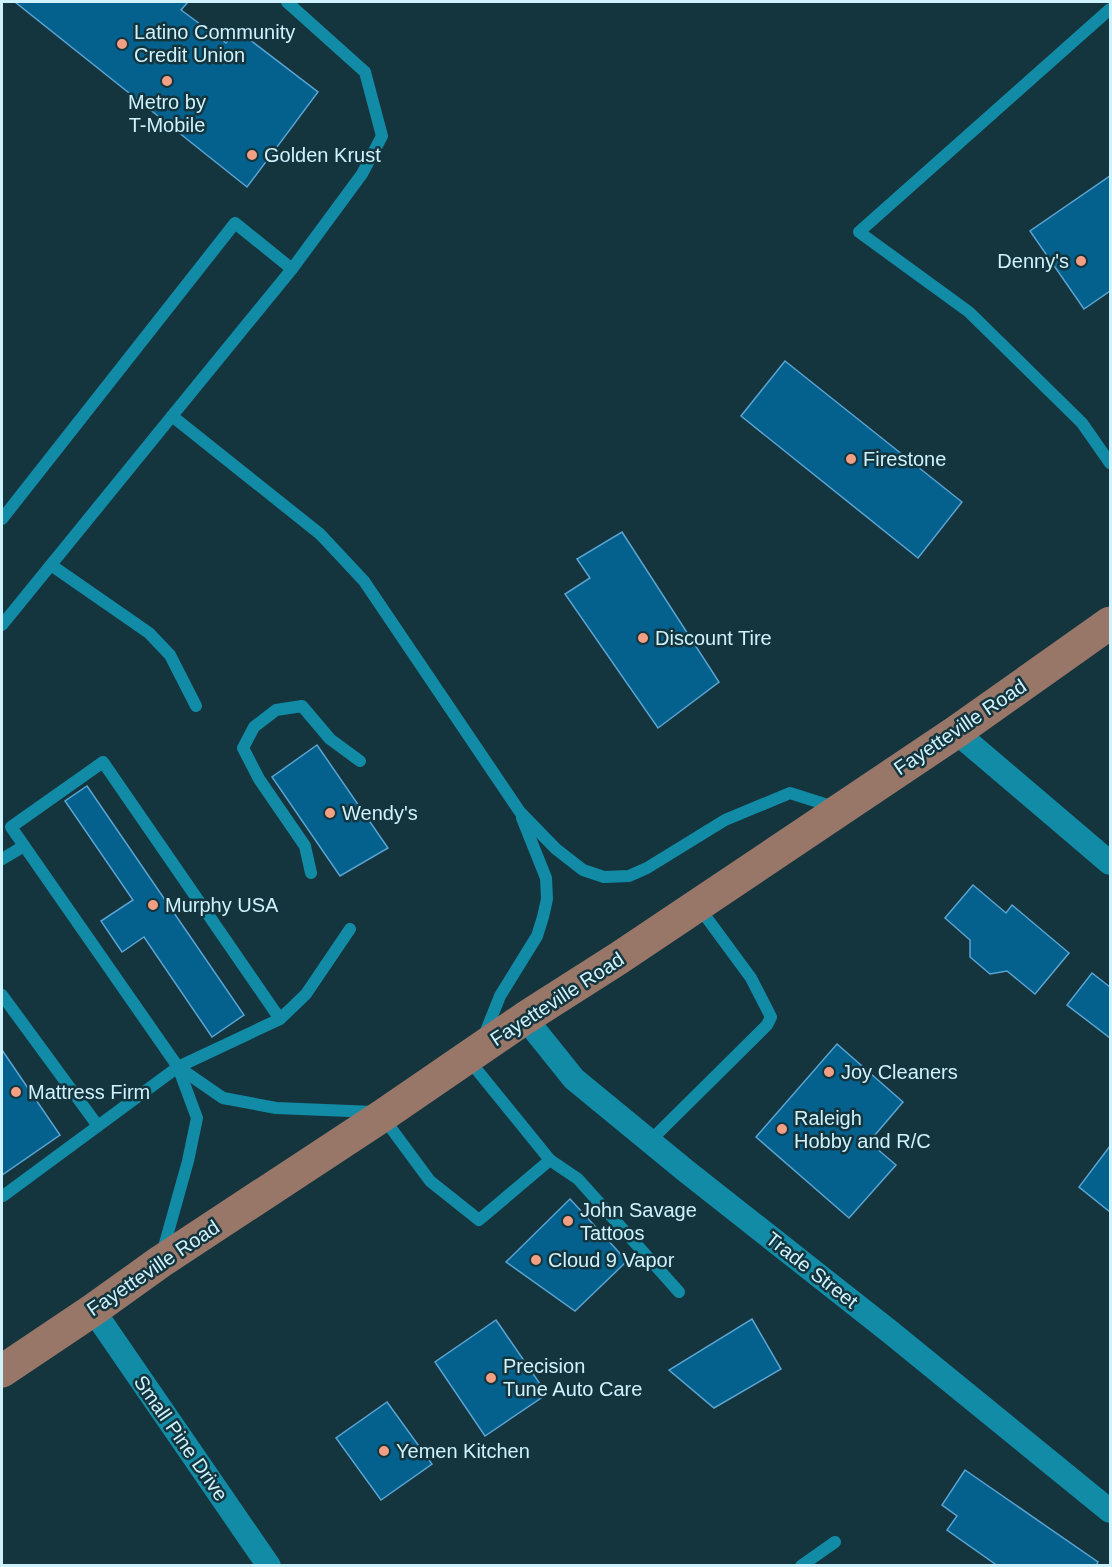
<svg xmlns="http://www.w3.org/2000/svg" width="1112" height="1567" font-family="Helvetica,sans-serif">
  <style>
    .building { fill: #04608c; stroke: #59a4d3; stroke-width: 1.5 }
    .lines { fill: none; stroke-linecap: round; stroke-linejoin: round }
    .service { stroke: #128ba6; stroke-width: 12 }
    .minor { stroke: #128ba6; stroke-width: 24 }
    .trunk { stroke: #987668; stroke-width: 33 }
    .poi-dot { fill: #f39f84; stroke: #15353e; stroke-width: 2 }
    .labels { text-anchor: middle; stroke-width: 5; stroke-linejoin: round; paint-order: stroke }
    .poi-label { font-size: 20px; fill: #cef3fe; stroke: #15353e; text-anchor: start }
    .street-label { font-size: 20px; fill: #cef3fe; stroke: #15353e }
  </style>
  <rect width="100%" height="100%" fill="#15353e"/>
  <g class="building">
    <polygon points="15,2 188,2 181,10 226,43 237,30 318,92 247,187"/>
    <polygon points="1110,176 1110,291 1084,309 1030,231"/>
    <polygon points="785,361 962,502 918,558 741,416"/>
    <polygon points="622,532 719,682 658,728 565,594 590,578 577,559"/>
    <polygon points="317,745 388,848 340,876 272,777"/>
    <polygon points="87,786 244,1015 212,1037 144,937 122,952 101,921 133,900 65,801"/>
    <polygon points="973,885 1006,913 1012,905 1069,953 1035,994 1007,971 990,974 970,957 970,940 945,918"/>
    <polygon points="1092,973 1110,987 1110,1038 1067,1005"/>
    <polygon points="837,1044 903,1102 869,1142 896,1165 849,1218 756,1137"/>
    <polygon points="2,1050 60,1135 2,1175"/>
    <polygon points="1110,1146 1110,1212 1079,1187"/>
    <polygon points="570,1199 627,1261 575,1311 506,1262"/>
    <polygon points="752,1319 781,1369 714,1408 669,1370"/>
    <polygon points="496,1320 547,1394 485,1436 435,1362"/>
    <polygon points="387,1402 432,1464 381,1500 336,1438"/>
    <polygon points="965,1470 1098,1562 1096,1566 998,1566 947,1530 957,1516 942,1505"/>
  </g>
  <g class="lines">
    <g class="service">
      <polyline points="287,2 365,72 382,136 362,174 292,269"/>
      <polyline points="1110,9 859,232 969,312 1082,423 1110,463"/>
      <polyline points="2,519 235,223 292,269 172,416"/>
      <polyline points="51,565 149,633 170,655 196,706"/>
      <polyline points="2,625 172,416 320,534 364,581 520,812 556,849 583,870 604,877 629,876 647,868 725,820 790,793 834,807"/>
      <polygon points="103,762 280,1019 178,1067 11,827"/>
      <polyline points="2,859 24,846"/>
      <polyline points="311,873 305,846 259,779 243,748 254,727 276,710 302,706 330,739 360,761"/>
      <polyline points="2,995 98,1126"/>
      <polyline points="280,1019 306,994 350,929"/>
      <polyline points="484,1036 500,996 537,936 543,917 547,899 546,878 522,818"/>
      <polyline points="178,1067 223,1098 276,1108 374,1112"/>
      <polyline points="382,1116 430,1181 479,1220 550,1160 468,1059"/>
      <polyline points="650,1141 767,1025 771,1017 751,978 698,906"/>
      <polyline points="550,1160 578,1179 679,1292"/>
      <polyline points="3,1196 178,1067"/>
      <polyline points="162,1254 188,1161 197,1118 178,1067"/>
      <polyline points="801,1566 835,1542"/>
    </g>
    <g class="minor">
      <polyline points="956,732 1110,863"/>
      <polyline points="525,1018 574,1079 686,1171 889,1331 1110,1511"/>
      <polyline points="93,1310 269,1566"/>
    </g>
    <polyline class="trunk" points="2,1371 93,1310 160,1262 382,1116 525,1018 619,958 956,732 1110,623"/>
  </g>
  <g class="poi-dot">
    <circle cx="122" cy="44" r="6"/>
    <circle cx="167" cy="81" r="6"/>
    <circle cx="252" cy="155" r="6"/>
    <circle cx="1081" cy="261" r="6"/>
    <circle cx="851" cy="459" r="6"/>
    <circle cx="643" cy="638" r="6"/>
    <circle cx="330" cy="813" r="6"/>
    <circle cx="153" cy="905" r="6"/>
    <circle cx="829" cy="1072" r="6"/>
    <circle cx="16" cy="1092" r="6"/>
    <circle cx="782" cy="1129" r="6"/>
    <circle cx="568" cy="1221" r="6"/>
    <circle cx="536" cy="1260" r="6"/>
    <circle cx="491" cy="1378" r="6"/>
    <circle cx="384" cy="1451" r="6"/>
  </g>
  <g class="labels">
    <g class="poi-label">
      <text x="134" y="39">Latino Community<tspan x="134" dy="23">Credit Union</tspan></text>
      <text x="167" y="109" text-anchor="middle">Metro by<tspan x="167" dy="23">T-Mobile</tspan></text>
      <text x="264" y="162">Golden Krust</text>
      <text x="1069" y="268" text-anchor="end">Denny's</text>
      <text x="863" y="466">Firestone</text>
      <text x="655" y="645">Discount Tire</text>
      <text x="342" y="820">Wendy's</text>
      <text x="165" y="912">Murphy USA</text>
      <text x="841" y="1079">Joy Cleaners</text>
      <text x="28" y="1099">Mattress Firm</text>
      <text x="794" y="1125">Raleigh<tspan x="794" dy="23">Hobby and R/C</tspan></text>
      <text x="580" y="1217">John Savage<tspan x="580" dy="23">Tattoos</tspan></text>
      <text x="548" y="1267">Cloud 9 Vapor</text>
      <text x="503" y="1373">Precision<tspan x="503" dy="23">Tune Auto Care</tspan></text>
      <text x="396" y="1458">Yemen Kitchen</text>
    </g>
    <g class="street-label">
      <text transform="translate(960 727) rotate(-34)" y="7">Fayetteville Road</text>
      <text transform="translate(557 999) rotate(-33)" y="7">Fayetteville Road</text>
      <text transform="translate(153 1268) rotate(-34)" y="7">Fayetteville Road</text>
      <text transform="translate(812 1270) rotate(38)" y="7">Trade Street</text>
      <text transform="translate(181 1438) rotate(55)" y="7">Small Pine Drive</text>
    </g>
  </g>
  <rect width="1112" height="1567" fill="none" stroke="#cef3fe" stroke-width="6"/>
</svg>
